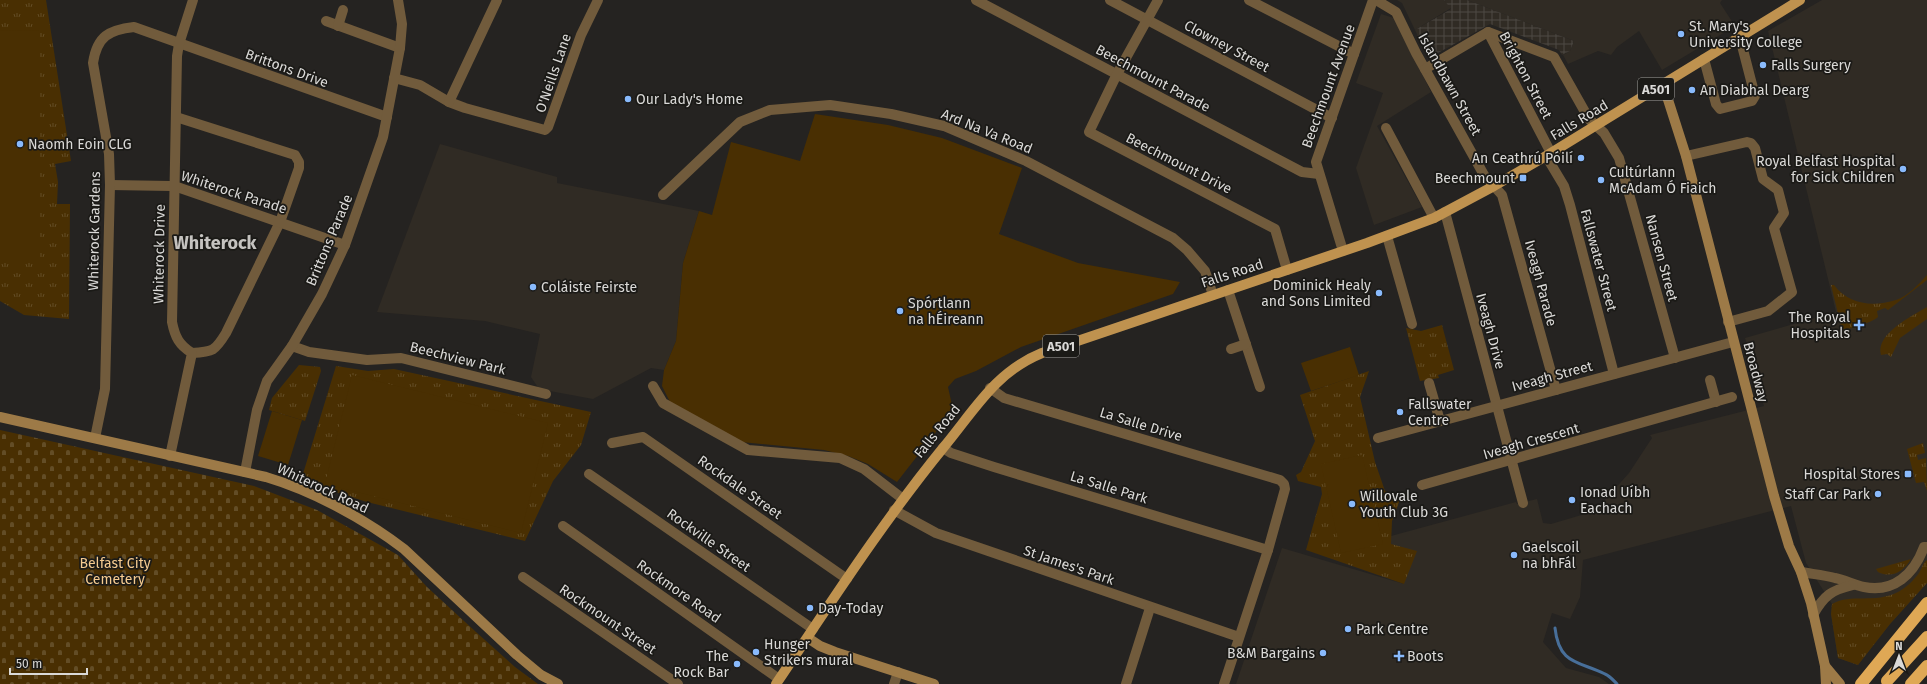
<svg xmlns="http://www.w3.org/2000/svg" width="1927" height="684" font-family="'Fira Sans',sans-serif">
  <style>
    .built { fill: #302b24 }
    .industrial { fill: url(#industrial-grid) }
    .grass { fill: url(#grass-tufts) }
    .cemetery { fill: url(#cemetery-stones) }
    .garden { fill: #492f02 }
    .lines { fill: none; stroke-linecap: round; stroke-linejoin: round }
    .stream { stroke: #486f9a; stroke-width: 3 }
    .street { stroke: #715b3c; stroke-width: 10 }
    .secondary { stroke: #9d7a47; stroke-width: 10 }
    .primary { stroke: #bf924f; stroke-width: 10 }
    .highway { stroke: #dfa855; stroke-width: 12 }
    .poi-dot { fill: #89bafc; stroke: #1b1a17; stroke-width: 1.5 }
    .labels { text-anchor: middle; stroke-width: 3.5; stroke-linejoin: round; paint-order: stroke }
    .shield { fill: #1b1a17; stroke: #a1a09d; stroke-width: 1 }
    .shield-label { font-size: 13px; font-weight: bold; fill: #dad9d7 }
    .poi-label { font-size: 14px; fill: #dad9d7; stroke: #1b1a17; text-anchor: start }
    .street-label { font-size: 14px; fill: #dad9d7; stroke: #1b1a17 }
    .park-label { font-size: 14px; fill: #f5cb90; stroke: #1b1a17 }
    .district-label { font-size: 18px; font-weight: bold; fill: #c5c3c0; stroke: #1b1a17 }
  </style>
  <defs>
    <pattern id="industrial-grid" width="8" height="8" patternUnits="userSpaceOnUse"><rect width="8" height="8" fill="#302b24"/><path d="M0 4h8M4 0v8" fill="none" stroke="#4d4943"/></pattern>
    <pattern id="grass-tufts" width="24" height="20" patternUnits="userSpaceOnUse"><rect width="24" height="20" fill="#492f02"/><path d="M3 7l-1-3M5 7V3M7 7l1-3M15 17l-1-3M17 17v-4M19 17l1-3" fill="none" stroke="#634d26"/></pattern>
    <pattern id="cemetery-stones" width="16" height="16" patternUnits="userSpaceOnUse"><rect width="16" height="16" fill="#492f02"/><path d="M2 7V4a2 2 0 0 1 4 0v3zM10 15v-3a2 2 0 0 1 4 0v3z" fill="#634d26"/></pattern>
  </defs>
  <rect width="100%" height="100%" fill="#252321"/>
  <g class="built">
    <polygon points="1397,0 1444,0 1451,8 1415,30 1402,3"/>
    <polygon points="1467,0 1722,0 1720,3 1735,26 1662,70 1639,31 1617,47 1611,55 1598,51 1568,64 1563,55 1570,51 1574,41"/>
    <polygon points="1822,0 1927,0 1927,583 1890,624 1858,665 1838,658 1831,614 1832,604 1806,563 1791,506 1583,560 1580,597 1570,619 1552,613 1543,642 1566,668 1599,677 1609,684 1236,684 1282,548 1404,584 1391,544 1391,536 1516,502 1517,504 1537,499 1543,523 1551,524 1595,511 1629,473 1652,438 1650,435 1764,406 1745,338 1836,312 1768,31"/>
    <polygon points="1381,14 1394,18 1431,92 1377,126 1422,207 1374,225 1356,168 1383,93 1356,83"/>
    <polygon points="440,144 557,177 557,183 699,211 683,263 676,341 664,370 651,368 593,399 539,389 531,377 540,334 485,321 377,312"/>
  </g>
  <polygon class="industrial" points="1444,0 1467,0 1574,41 1570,51 1562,55 1559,50 1490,24 1429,58 1415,30 1451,9"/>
  <g class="grass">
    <polygon points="0,0 46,0 71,161 55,164 58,182 57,204 70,204 69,319 24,315 0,301"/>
    <path d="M1927 275V280L1888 310 1885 308 1877 311 1878 317C1871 322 1865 325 1857 323L1856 327 1842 330 1831 285H1834C1849 305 1873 307 1896 300 1908 296 1919 284 1927 275Z"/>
    <path d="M1927 307V319L1900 338 1891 357 1887 354 1881 355C1875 334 1912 316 1927 307Z"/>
    <polygon points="1442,325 1454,370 1438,375 1439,378 1420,381 1406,328 1421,331"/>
    <polygon points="299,365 320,367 321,371 305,421 269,410 272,398"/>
    <polygon points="336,366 368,371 394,369 591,412 581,445 553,481 525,541 367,502 322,488 302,477"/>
    <polygon points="1369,371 1360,397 1375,462 1385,491 1401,497 1392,521 1391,544 1417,551 1404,584 1306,550 1322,494 1321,487 1298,481 1296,475 1301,472 1315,441 1300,395"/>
    <polygon points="1923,443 1925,453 1917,455 1918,460 1926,458 1927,491 1924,482 1916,483 1907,449"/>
    <path d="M1911 559C1904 571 1892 579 1878 572L1876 569Z"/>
    <path d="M1927 560V583L1890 624 1858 665 1838 658 1831 614 1832 604C1851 593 1875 604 1898 592 1906 588 1914 580 1919 573 1922 568 1923 563 1927 560Z"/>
  </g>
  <polygon class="cemetery" points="0,430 254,486 317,510 398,555 427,587 476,632 515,667 538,684 0,684"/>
  <g class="garden">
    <polygon points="0,30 40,31 40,258 0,258"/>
    <polygon points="815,114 888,125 942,138 1022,168 999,234 1078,263 1180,282 1173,294 1021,347 976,371 955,379 948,387 952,405 950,414 897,482 868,464 848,456 824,450 741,442 670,402 662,386 664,370 676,341 683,263 699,211 712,215 731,142 800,161"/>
    <polygon points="1350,347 1359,375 1311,391 1301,363"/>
    <polygon points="352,375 548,423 521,533 325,484"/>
    <polygon points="272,411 302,420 288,465 258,456"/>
    <polygon points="1362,455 1383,544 1341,553 1321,464"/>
  </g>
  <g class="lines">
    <path class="stream" d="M1555 628C1559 665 1579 661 1605 674 1610 676 1614 681 1617 684"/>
    <g class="street">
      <polyline points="976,0 1302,172 1319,174"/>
      <polyline points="1110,0 1332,118"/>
      <polyline points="1158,0 1117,74 1089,132 1275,229 1287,270"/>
      <polyline points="1249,0 1354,54"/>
      <polyline points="1376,0 1396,12 1416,53 1484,175 1502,195 1556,390"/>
      <polyline points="326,21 400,48"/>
      <polyline points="338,26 343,10"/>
      <polyline points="1488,32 1551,153"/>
      <polyline points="1704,59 1716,104 1720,109 1752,101 1755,96 1740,38"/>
      <polyline points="1425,69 1488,32 1554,57 1589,119 1604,133 1619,158 1675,358"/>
      <polyline points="394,78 420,85 449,102 465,108 545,130 548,127 581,35 598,0"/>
      <polyline points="449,102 497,0"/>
      <path d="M176 117 295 155 299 162V168L280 222 226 333C215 351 213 352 192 353"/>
      <polyline points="1386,128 1434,218"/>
      <polyline points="1546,156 1564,186 1570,205 1614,374"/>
      <polyline points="1686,156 1747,142 1751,143 1755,148 1763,179 1778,190 1784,213 1774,228 1792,292 1768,311 1728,322"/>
      <polyline points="110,185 171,186 180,188 345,245"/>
      <polyline points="663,195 740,122 770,110 830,105 891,114 944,126 1026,161 1173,238 1187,250 1205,271 1213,295"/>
      <polyline points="1445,212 1523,503"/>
      <polyline points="1387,236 1412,324"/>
      <polyline points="1343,251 1316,162 1373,0"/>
      <polyline points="1228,290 1260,387"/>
      <polyline points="292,346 309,352 367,360 401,358 546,394"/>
      <polyline points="1231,349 1246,344"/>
      <polyline points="1710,380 1716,402"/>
      <polyline points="1429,383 1440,421"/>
      <polyline points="653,386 663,403 748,450 840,458 864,469 903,499"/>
      <polyline points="990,388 1004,398 1280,480 1284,484 1285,489 1268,550 1224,684"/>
      <path d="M95 438 105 389 110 185 109 154 93 63C97 36 109 30 134 27L387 117"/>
      <polyline points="1378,438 1733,342"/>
      <polyline points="612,443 643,437 847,579"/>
      <polyline points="943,448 951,453 994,467 1268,550"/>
      <path d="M170 456 192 353C179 345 175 337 172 322L177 56 179 44 193 0"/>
      <polyline points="245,472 257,410 267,381 292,346 322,294 345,245 383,137 400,48 402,24 398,0"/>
      <polyline points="589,474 813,629"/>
      <polyline points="1422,485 1732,397"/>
      <polyline points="894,510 936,533 1239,637"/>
      <polyline points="563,526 779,679"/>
      <path d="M1801 572C1812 574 1824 575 1835 578 1845 580 1854 585 1864 587 1894 593 1914 574 1924 547H1927"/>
      <polyline points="523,577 678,684"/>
      <path d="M1813 615C1824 595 1832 590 1853 585"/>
      <polyline points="894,684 898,672"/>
      <polyline points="1126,684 1150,608"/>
    </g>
    <g class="secondary">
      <polyline points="1663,84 1686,156 1774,496 1789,546 1801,572 1811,603 1825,666 1826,684"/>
      <path d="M0 417 266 477C313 491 365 519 404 549L517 655 541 675 558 684"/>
      <polyline points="808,638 820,646 835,652 934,684"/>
      <polyline points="1825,666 1840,684"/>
    </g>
    <path class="primary" d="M776 684C830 604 882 523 943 448 974 411 995 372 1042 353L1367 243 1434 218 1494 186 1546 156 1800 0"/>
    <g class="highway">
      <polyline points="1887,681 1927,637"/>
      <polyline points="1861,684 1927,603"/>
      <polyline points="1911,684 1927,666"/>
    </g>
  </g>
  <g class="poi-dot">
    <circle cx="1681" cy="34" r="4"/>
    <circle cx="1763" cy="65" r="4"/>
    <circle cx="1692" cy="90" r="4"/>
    <circle cx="628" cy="99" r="4"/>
    <circle cx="20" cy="144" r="4"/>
    <circle cx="1581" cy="158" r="4"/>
    <circle cx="1903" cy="169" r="4"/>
    <rect x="1519" y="174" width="8" height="8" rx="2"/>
    <circle cx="1601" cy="180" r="4"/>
    <circle cx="533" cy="287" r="4"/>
    <circle cx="1379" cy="293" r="4"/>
    <circle cx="900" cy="311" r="4"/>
    <path d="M1857 319h4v4h4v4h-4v4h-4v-4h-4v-4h4z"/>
    <circle cx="1400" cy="412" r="4"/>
    <rect x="1904" y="470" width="8" height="8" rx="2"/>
    <circle cx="1878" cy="494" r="4"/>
    <circle cx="1572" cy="500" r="4"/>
    <circle cx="1352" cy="504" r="4"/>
    <circle cx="1514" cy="555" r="4"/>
    <circle cx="810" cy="608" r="4"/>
    <circle cx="1348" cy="629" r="4"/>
    <circle cx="756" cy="652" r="4"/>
    <circle cx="1323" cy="653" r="4"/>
    <path d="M1397 650h4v4h4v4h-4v4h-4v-4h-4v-4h4z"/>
    <circle cx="737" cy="664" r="4"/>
  </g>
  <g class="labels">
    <g class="shield">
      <rect x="1638" y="78" width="36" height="22" rx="3"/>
      <rect x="1043" y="335" width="36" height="22" rx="3"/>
    </g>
    <g class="shield-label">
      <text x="1656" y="94">A501</text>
      <text x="1061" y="351">A501</text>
    </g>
    <g class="poi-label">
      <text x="1689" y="31">St. Mary's<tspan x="1689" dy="16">University College</tspan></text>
      <text x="1771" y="70">Falls Surgery</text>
      <text x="1700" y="95">An Diabhal Dearg</text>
      <text x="636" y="104">Our Lady's Home</text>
      <text x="28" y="149">Naomh Eoin CLG</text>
      <text x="1573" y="163" text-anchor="end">An Ceathrú Póilí</text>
      <text x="1895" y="166" text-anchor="end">Royal Belfast Hospital<tspan x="1895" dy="16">for Sick Children</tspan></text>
      <text x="1609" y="177">Cultúrlann<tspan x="1609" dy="16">McAdam Ó Fiaich</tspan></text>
      <text x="1515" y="183" text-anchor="end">Beechmount</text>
      <text x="1371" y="290" text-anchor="end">Dominick Healy<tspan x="1371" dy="16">and Sons Limited</tspan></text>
      <text x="541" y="292">Coláiste Feirste</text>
      <text x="908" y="308">Spórtlann<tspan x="908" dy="16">na hÉireann</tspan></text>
      <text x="1850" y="322" text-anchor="end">The Royal<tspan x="1850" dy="16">Hospitals</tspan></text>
      <text x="1408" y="409">Fallswater<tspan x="1408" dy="16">Centre</tspan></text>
      <text x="1900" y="479" text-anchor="end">Hospital Stores</text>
      <text x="1580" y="497">Ionad Uíbh<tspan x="1580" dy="16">Eachach</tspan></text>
      <text x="1870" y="499" text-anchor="end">Staff Car Park</text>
      <text x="1360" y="501">Willovale<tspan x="1360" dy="16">Youth Club 3G</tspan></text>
      <text x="1522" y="552">Gaelscoil<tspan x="1522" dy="16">na bhFál</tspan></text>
      <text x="818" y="613">Day-Today</text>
      <text x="1356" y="634">Park Centre</text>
      <text x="764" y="649">Hunger<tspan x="764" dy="16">Strikers mural</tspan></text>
      <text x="1315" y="658" text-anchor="end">B&amp;M Bargains</text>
      <text x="729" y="661" text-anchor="end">The<tspan x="729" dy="16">Rock Bar</tspan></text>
      <text x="1407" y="661">Boots</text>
    </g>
    <g class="street-label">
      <text transform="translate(1227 46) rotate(28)" y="5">Clowney Street</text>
      <text transform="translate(287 68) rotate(20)" y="5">Brittons Drive</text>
      <text transform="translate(553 73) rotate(-71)" y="5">O'Neills Lane</text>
      <text transform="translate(1526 75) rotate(62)" y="5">Brighton Street</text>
      <text transform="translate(1153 78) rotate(28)" y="5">Beechmount Parade</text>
      <text transform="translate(1450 84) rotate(61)" y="5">Islandbawn Street</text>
      <text transform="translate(1328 86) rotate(-70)" y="5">Beechmount Avenue</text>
      <text transform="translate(1579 120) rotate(-31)" y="5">Falls Road</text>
      <text transform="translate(987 131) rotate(22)" y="5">Ard Na Va Road</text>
      <text transform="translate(1179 163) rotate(27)" y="5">Beechmount Drive</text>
      <text transform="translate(234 192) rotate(18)" y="5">Whiterock Parade</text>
      <text transform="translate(94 231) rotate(-89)" y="5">Whiterock Gardens</text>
      <text transform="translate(329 240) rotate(-67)" y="5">Brittons Parade</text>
      <text transform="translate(159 254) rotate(-89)" y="5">Whiterock Drive</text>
      <text transform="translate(1662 258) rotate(75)" y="5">Nansen Street</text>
      <text transform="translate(1599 260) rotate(75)" y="5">Fallswater Street</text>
      <text transform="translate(1232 273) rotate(-18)" y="5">Falls Road</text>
      <text transform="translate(1541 283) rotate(75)" y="5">Iveagh Parade</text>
      <text transform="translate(1491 331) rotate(75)" y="5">Iveagh Drive</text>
      <text transform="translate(458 358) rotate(14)" y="5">Beechview Park</text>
      <text transform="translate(1756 372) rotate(75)" y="5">Broadway</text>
      <text transform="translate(1552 376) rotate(-15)" y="5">Iveagh Street</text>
      <text transform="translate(1141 424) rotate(17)" y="5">La Salle Drive</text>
      <text transform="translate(937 431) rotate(-51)" y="5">Falls Road</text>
      <text transform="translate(1531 441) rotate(-16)" y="5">Iveagh Crescent</text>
      <text transform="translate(740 487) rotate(35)" y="5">Rockdale Street</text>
      <text transform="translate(1109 487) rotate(17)" y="5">La Salle Park</text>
      <text transform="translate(323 488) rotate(25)" y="5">Whiterock Road</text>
      <text transform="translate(709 540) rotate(35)" y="5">Rockville Street</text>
      <text transform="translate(1069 565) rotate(19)" y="5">St James's Park</text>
      <text transform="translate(679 591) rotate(35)" y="5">Rockmore Road</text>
      <text transform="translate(608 619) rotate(34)" y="5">Rockmount Street</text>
    </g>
    <g class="park-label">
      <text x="115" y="568">Belfast City<tspan x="115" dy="16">Cemetery</tspan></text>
    </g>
    <g class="district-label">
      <text x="215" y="249">Whiterock</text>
    </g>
  </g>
  <g transform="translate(1899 656)" stroke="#1b1a17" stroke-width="3" paint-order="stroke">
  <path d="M0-3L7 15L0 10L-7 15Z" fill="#dad9d7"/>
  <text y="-6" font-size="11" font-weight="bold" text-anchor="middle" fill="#dad9d7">N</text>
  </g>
  <path d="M10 668v6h77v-6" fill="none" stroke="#dad9d7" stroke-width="2"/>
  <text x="16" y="668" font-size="12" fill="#dad9d7" stroke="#1b1a17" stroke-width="3" paint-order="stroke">50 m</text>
</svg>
